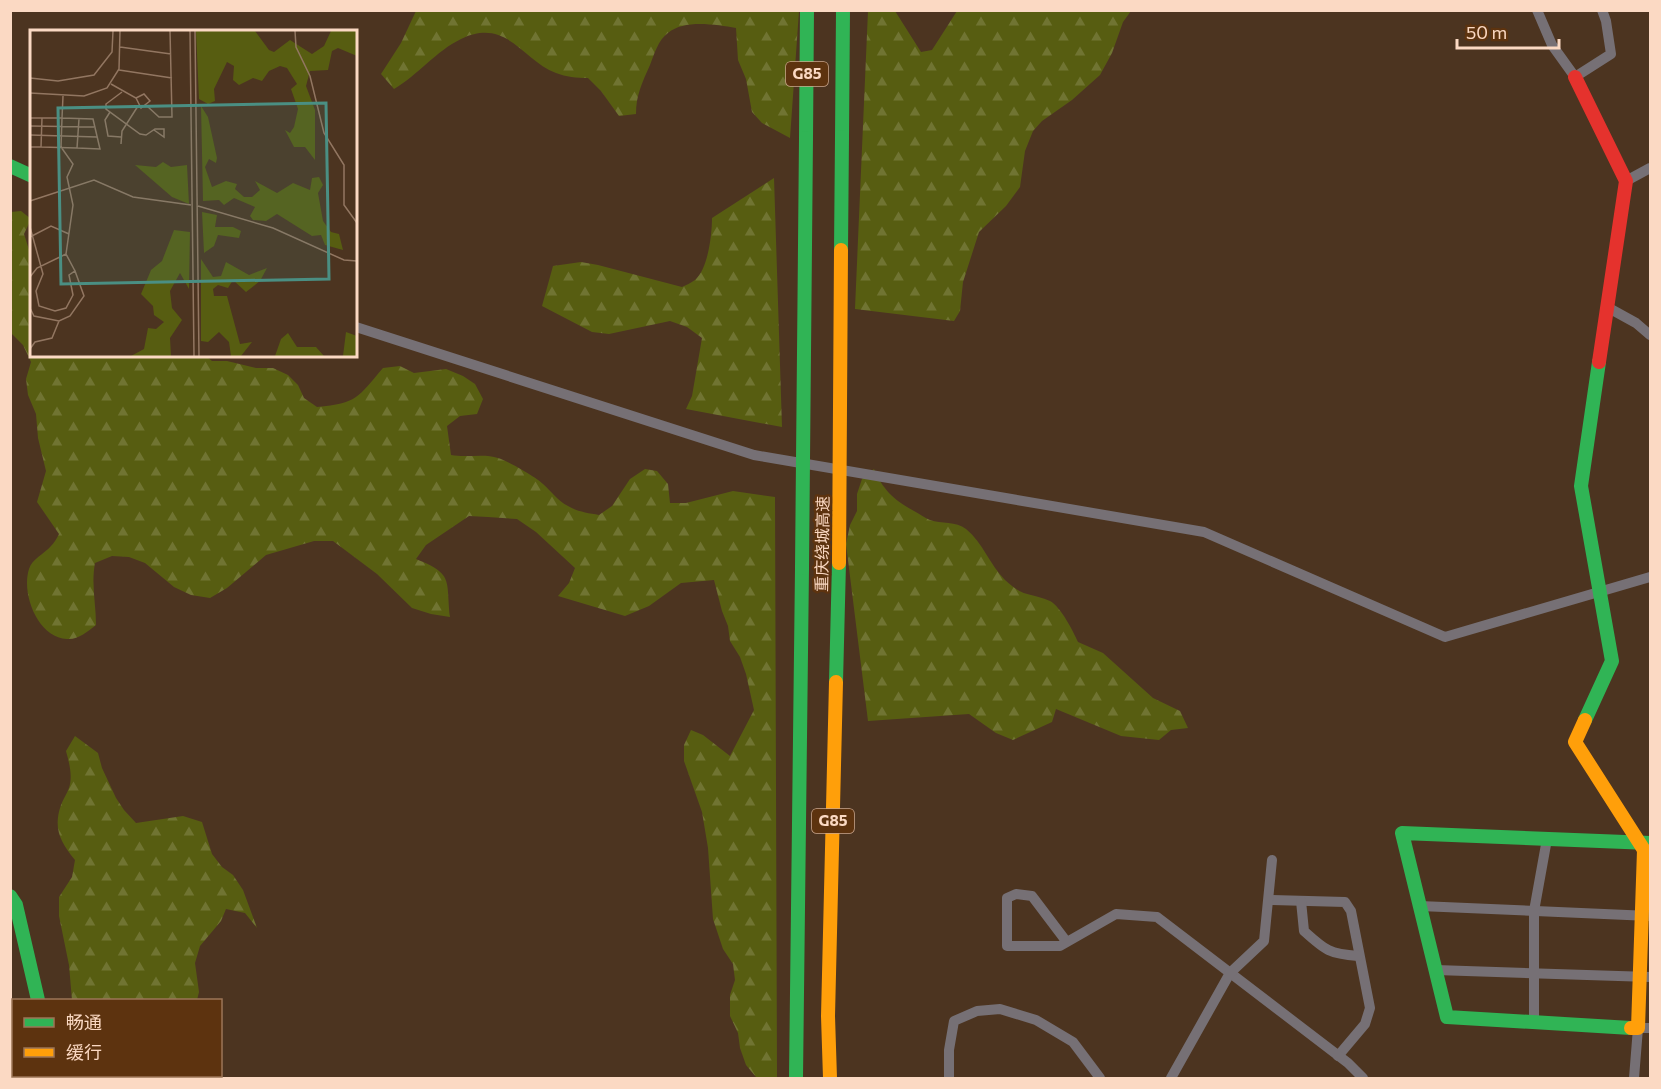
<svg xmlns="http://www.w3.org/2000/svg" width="1661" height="1089" font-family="Commissioner,'Noto Sans SC',sans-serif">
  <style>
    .forest { fill: url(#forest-firs) }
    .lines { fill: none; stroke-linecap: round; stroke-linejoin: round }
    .street { stroke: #767075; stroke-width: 10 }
    .fast { stroke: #30b455; stroke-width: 14 }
    .slow { stroke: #ff9f0a; stroke-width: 14 }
    .jam { stroke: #e5322d; stroke-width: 14 }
    .fast-bridge { stroke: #30b455; stroke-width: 14 }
    .slow-bridge { stroke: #ff9f0a; stroke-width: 14 }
    .labels { text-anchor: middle; stroke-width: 5; stroke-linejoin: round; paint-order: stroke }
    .shield { fill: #5d330f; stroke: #cca78d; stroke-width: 1.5 }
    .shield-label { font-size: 15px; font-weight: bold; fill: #fbd9c3 }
    .street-label { font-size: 16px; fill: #fbd9c3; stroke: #5d330f }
    .inset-road { fill: none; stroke: #927661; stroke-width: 1.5 }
    .view { fill: #4a8f83; fill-opacity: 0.15; stroke: #4a8f83; stroke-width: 3 }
    .inset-edge { fill: none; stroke: #fbd9c3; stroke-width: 3 }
  </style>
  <defs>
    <pattern id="forest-firs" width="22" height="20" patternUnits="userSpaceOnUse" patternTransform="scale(1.5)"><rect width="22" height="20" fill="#575d11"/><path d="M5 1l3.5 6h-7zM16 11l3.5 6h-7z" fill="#707432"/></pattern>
  </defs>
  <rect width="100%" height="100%" fill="#4c3420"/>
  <g class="forest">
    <path d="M416 11H799L790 138 762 123 752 112 746 79 738 60 736 28C716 25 685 19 668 33 658 40 654 55 650 65 642 83 636 95 636 114L619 116 601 91 588 78C577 78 566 77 556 73 522 60 507 17 461 39 436 51 418 75 394 89L381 74 401 43Z"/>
    <polygon points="868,11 895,11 921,52 932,50 957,11 1131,11 1123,22 1112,53 1100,75 1072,100 1042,121 1033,131 1025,151 1020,187 1006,206 979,232 963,282 960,311 954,321 855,309"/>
    <path d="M774 178 782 427 686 409 692 396 702 338 687 327 670 321 609 334 592 332 542 306 553 266 581 262 598 265 682 287C686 285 691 283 695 280 708 269 712 235 712 218Z"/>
    <path d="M21 211 31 219 24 234 31 256 32 356H206L212 361H227L256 368H273L288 375 298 385 304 398 317 407C358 403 357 398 383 368L400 366 414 373 446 369 463 376 475 384 483 399 477 414 460 416 447 426 451 455C467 458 484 453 498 458 508 461 536 477 543 484 551 491 558 501 568 506 578 512 588 513 599 515L612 506 630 479 645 469 657 471 668 484 670 503H686L733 491 775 497 777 1078 756 1077 746 1065 740 1048 738 1033 730 1016V995L735 980 733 964 723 949 713 919 708 848 702 812 684 761V745L691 730 703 735 730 756 754 710 746 674 740 657 730 641 728 626 722 611 714 580 681 583 649 606 625 616 558 596 569 583 575 568 536 532 517 519 488 517 469 516 426 545 416 559C454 574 446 580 450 617L431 614 412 608 377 574 333 541H314L266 555 227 588 210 598 191 595 174 587 145 563 129 557 112 556 95 563C91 584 96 604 96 625 87 632 78 640 67 639 38 638 21 594 29 569 32 559 44 554 51 546 54 543 57 538 59 534L37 502 46 471 38 438 36 414 28 395 26 379 31 362 23 345 11 333V212Z"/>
    <path d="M874 469C883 490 894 500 914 511 920 514 925 518 930 520 941 524 956 521 966 529 983 543 990 565 1005 580 1024 598 1029 592 1050 601 1061 607 1073 631 1078 642L1103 653 1153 698 1180 711 1188 728 1171 730 1159 740 1121 736 1056 709 1052 722 1013 740 996 733 969 714 868 721 846 544 850 525 857 511V494L862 479Z"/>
    <path d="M75 736 98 753 102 768 116 798 124 810 136 823 183 816 202 822 212 854 222 867 233 875 243 890 257 928 245 913 226 909 221 921 200 946 195 963 199 992 197 1000H72L69 965 59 916V897L72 877 75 860C60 842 53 828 61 805 63 799 67 794 69 788 73 776 69 762 66 751Z"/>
    <polygon points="82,1076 174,1076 174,1078 83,1078"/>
  </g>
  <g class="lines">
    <g class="street">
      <polyline points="1537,10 1552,45 1575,77 1611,54 1606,21 1602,10"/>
      <polyline points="1626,181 1650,168"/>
      <polyline points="1607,307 1636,323 1650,335"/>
      <polyline points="356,327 754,455 1204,532 1445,637 1650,577"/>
      <polyline points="1272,900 1345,902 1351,911 1370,1008 1365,1024 1338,1056"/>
      <path d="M1301 901 1304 931C1325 950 1329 954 1358 956"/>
      <polyline points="1420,906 1650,916"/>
      <polyline points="1066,941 1032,896 1016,894 1007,898 1007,946 1060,946 1116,914 1157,917 1348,1063 1363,1078"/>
      <polyline points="1436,970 1650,977"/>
      <polyline points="1534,1021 1534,911 1547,839"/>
      <polyline points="949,1078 949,1050 954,1021 977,1011 1000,1009 1036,1020 1073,1042 1100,1078"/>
      <polyline points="1171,1078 1230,973 1264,941 1272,860"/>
      <polyline points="1634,1078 1638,1028 1650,1028"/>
    </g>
    <g class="fast">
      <polyline points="842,137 843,10"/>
      <polyline points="806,138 807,10"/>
      <polyline points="10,166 32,176"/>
      <polyline points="836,682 839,563"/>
      <polyline points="1585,720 1612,661 1581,486 1599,362"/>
      <polyline points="10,896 16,905 38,1000"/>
      <polyline points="1631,1028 1447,1017 1402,833 1650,843"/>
      <polyline points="53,1076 54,1078"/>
      <polyline points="796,1078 802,568"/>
    </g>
    <g class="slow">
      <polyline points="1585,720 1575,742 1644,850 1638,1028 1631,1028"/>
      <polyline points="830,1078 828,1016 836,682"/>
    </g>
    <polyline class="jam" points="1575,77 1626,181 1599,362"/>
    <g class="fast-bridge">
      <polyline points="841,250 842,137"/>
      <polyline points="802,568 806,138"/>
    </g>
    <polyline class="slow-bridge" points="839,563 841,250"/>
  </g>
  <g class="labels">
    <g class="shield">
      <rect x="786" y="62" width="42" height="24" rx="4.5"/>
      <rect x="812" y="809" width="42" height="24" rx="4.5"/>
    </g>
    <g class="shield-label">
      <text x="807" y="79">G85</text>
      <text x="833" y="826">G85</text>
    </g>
    <g class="street-label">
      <text transform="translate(822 544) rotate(-89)" y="6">重庆绕城高速</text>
    </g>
  </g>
  <g transform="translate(30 30)">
    <rect width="327" height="327" fill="#4c3420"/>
    <path d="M166 1H225L239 20 244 22 260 10 282 24 294 16 301 1H327V26L308 18 302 21 298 40 280 41 276 56 285 80V130L275 117H264L255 100 260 103 264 97 268 79 261 59 267 54 257 38 250 36 239 41 232 51 223 48 209 55 203 50 204 36 197 32 184 59 185 71 178 74 169 69ZM171 76 178 87 187 128 186 133 179 129 175 137 182 157 196 151 207 154 205 159 214 167H222L230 160 225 151 247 163 263 153 280 160 282 148 289 147 293 155 288 163 293 191 301 202 309 204 313 220 295 215 291 205 282 206 247 184 236 191 223 190 220 186 225 177 204 168 194 175 189 170 173 171ZM133 132 141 137 157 135 159 174 142 167 105 135 126 137ZM172 182 187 185 185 197H203L211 201 209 208 188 205 184 216 174 223ZM144 200 160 202 159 259 150 243 140 261 142 278 152 290 140 308 141 326H101L114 319 118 298 126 299 134 292 124 285 123 276 111 264 121 240 132 231ZM171 229 183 247 191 246 196 232 219 245 237 238 230 251 216 262 203 250 198 258 188 255 183 259 184 266H197L210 314 222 312 211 326H201L199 312 189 302 178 312 171 311ZM316 302 327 306V326H313ZM258 303 267 317H286L294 326H245L251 309Z" fill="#575d11"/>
    <path class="inset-road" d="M160 1 164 326M165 1 169 326M265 1 266 17 280 46 294 103 314 135V175L327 193M90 17 141 24M89 40 142 48M0 48 28 51 64 45 82 22 83 1M81 54 106 68 111 78 120 71 114 64 106 68M92 62 76 74V79L110 104 116 105 125 99H134V107L124 100M0 63 54 66 77 58 89 39 90 1M117 76 129 87H142L140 1M80 82 75 90 78 106 91 107M0 88H32L33 66M0 96 64 97M0 105 67 107M91 114 92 101 108 76M0 117H11L47 118 70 119 63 89 32 88 31 117 43 134 37 147 43 175 36 224 45 241M11 117 12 88M47 118 49 89M0 171 64 150 103 167 161 175M168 176 243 198 314 230 327 231M0 197 13 244 6 261 9 276 25 281 36 278 43 265 39 245 45 241 54 266 40 286 29 291 4 286 0 278M0 207 21 196 39 204M0 247 7 238 36 224M0 319 5 312 22 308 29 291"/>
    <path class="view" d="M296 73 299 249 31 254 28 78Z"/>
    <rect width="327" height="327" class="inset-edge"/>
  </g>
  <rect width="1661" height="1089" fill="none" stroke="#fbd9c3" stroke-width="24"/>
  <rect x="12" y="999" width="210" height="78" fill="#5d330f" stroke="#9c7557" stroke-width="1.5"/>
  <rect x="24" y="1018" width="30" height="9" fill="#30b455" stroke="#9c7557" stroke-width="1.5"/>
  <text x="66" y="1029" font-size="18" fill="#fbd9c3">畅通</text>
  <rect x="24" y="1048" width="30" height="9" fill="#ff9f0a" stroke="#9c7557" stroke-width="1.5"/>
  <text x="66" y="1059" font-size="18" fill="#fbd9c3">缓行</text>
  <path d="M1457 39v9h102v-9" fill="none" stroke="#fbd9c3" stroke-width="3"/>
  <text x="1466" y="39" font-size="18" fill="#fbd9c3" stroke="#5d330f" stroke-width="4.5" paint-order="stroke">50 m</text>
</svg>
